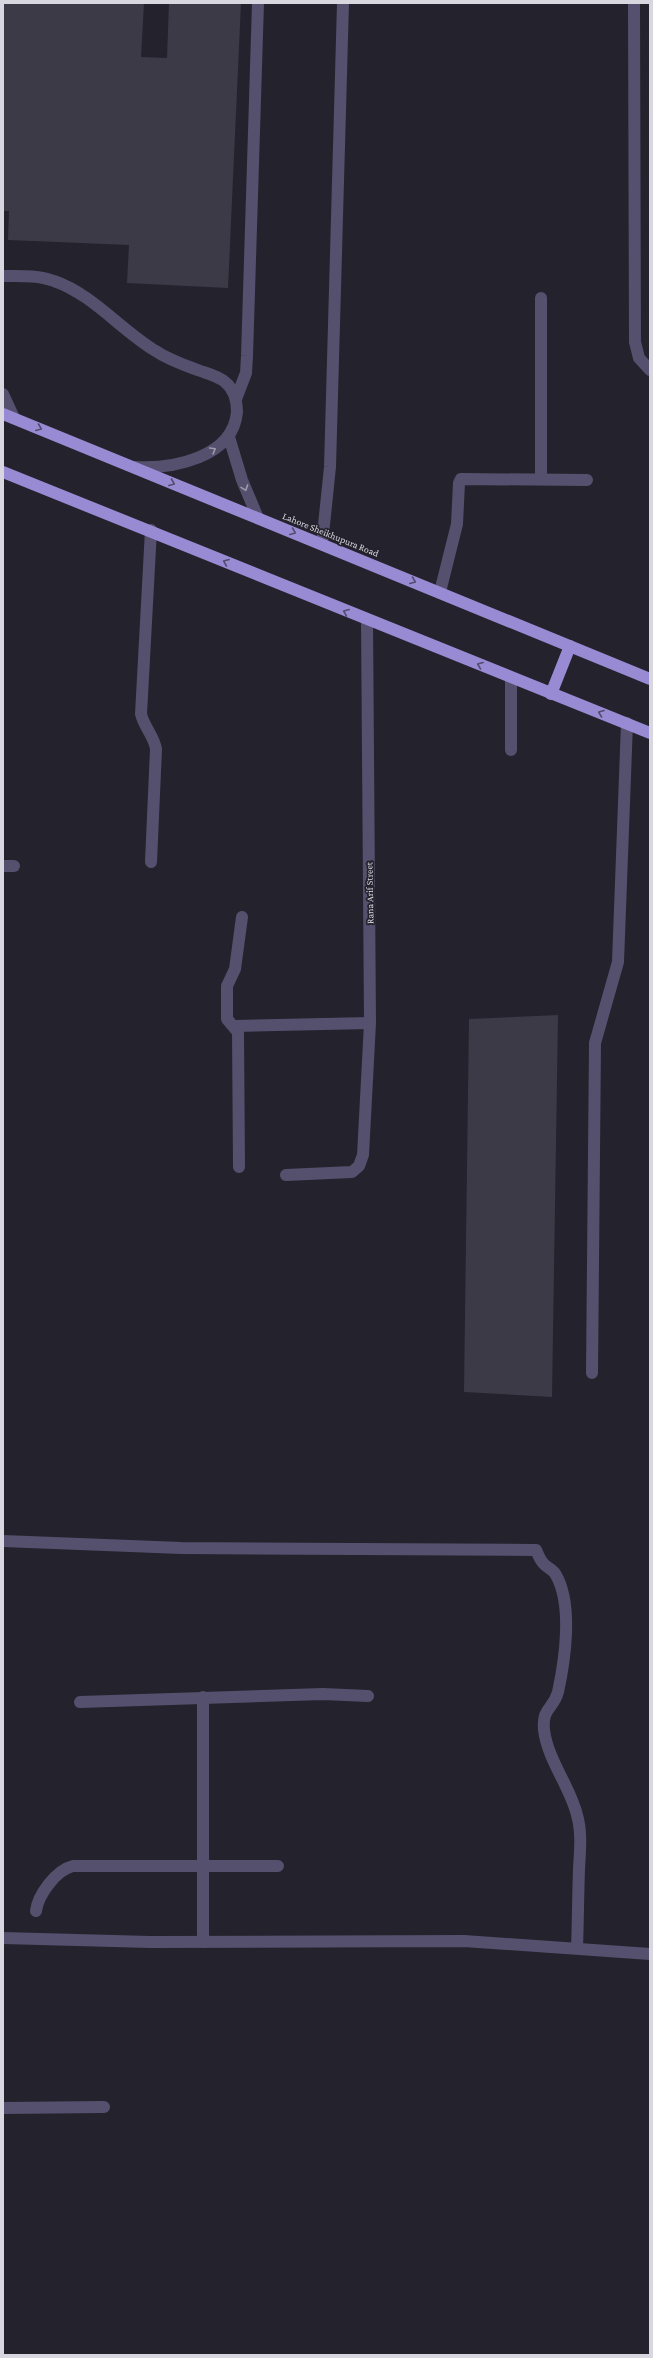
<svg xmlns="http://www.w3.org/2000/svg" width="653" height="2358" font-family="'Crimson Pro',serif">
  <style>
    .building { fill: #3c3a46 }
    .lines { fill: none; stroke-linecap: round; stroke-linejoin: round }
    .minor { stroke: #55506d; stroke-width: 12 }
    .highway { stroke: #998bd3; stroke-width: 12 }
    .oneway { stroke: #534c6f }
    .oneway2 { stroke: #9d9aac }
    .labels { text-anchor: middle; stroke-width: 3.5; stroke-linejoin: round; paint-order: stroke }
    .street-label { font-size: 10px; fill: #d8d7df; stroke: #24222d }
  </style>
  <rect width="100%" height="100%" fill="#24222d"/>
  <g class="building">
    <polygon points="3,3 144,3 141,57 167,58 169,3 241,3 228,288 127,283 129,245 8,240 9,211 3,211"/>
    <polygon points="558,1015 552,1397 464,1392 469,1019"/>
  </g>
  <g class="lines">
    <g class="minor">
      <polyline points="634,3 635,342 639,358 650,370"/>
      <path d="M3 276C20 276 38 275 54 281 92 294 120 329 154 350 166 358 181 364 195 369 205 373 217 375 225 382 234 389 237 402 237 412 233 458 172 469 135 467"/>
      <polyline points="3,394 14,418"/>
      <polyline points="236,399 246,373 247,356 258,3"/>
      <polyline points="229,437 242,480 258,518"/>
      <polyline points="541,479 541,298"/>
      <path d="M151 530 141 714C144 727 154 736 156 749L151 862"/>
      <polyline points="322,544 330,467 343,3"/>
      <polyline points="440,592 457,524 459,483 461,479 587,480"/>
      <polyline points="511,678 511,750"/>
      <polyline points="3,866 14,866"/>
      <polyline points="235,1026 370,1023"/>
      <polyline points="239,1167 238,1032 227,1019 227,986 235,969 242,917"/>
      <polyline points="286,1175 352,1172 359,1166 363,1155 370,1023 367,620"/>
      <polyline points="592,1373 595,1043 618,962 627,723"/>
      <path d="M3 1541 181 1548 536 1550C538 1554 540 1560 543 1563 547 1568 553 1569 556 1575 573 1605 565 1660 558 1692 553 1710 542 1707 544 1730 548 1761 570 1786 577 1815 582 1832 580 1851 579 1869 578 1896 578 1922 577 1948"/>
      <polyline points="80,1702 323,1694 368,1696"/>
      <path d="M36 1911C38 1895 56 1870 73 1866H278"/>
      <polyline points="3,1938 150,1942 464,1941 650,1954"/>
      <polyline points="203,1942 203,1697"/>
      <polyline points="3,2108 104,2107"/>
    </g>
    <g class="highway">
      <polyline points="3,414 650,679"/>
      <polyline points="3,472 650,733"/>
      <polyline points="551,694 570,646"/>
    </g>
  </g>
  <defs><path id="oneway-chevron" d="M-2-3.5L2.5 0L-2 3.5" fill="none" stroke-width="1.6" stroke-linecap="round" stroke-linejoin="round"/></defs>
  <g class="oneway">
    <use href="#oneway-chevron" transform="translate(39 428) rotate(22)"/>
    <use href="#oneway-chevron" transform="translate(172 483) rotate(22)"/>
    <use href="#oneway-chevron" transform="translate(293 532) rotate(22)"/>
    <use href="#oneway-chevron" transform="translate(226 562) rotate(-157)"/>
    <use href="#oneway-chevron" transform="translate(413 581) rotate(22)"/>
    <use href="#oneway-chevron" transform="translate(346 612) rotate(-157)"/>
    <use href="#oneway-chevron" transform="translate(480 665) rotate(-158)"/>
    <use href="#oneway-chevron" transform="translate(601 713) rotate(-159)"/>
  </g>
  <g class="oneway2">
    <use href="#oneway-chevron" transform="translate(213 450) rotate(-30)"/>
    <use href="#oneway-chevron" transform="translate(245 488) rotate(70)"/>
  </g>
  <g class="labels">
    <g class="street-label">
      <text transform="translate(331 534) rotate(22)" y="4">Lahore Sheikhupura Road</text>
      <text transform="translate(369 893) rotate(-91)" y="4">Rana Arif Street</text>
    </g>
  </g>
  <rect width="653" height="2358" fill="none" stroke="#d8d7df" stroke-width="8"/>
</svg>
